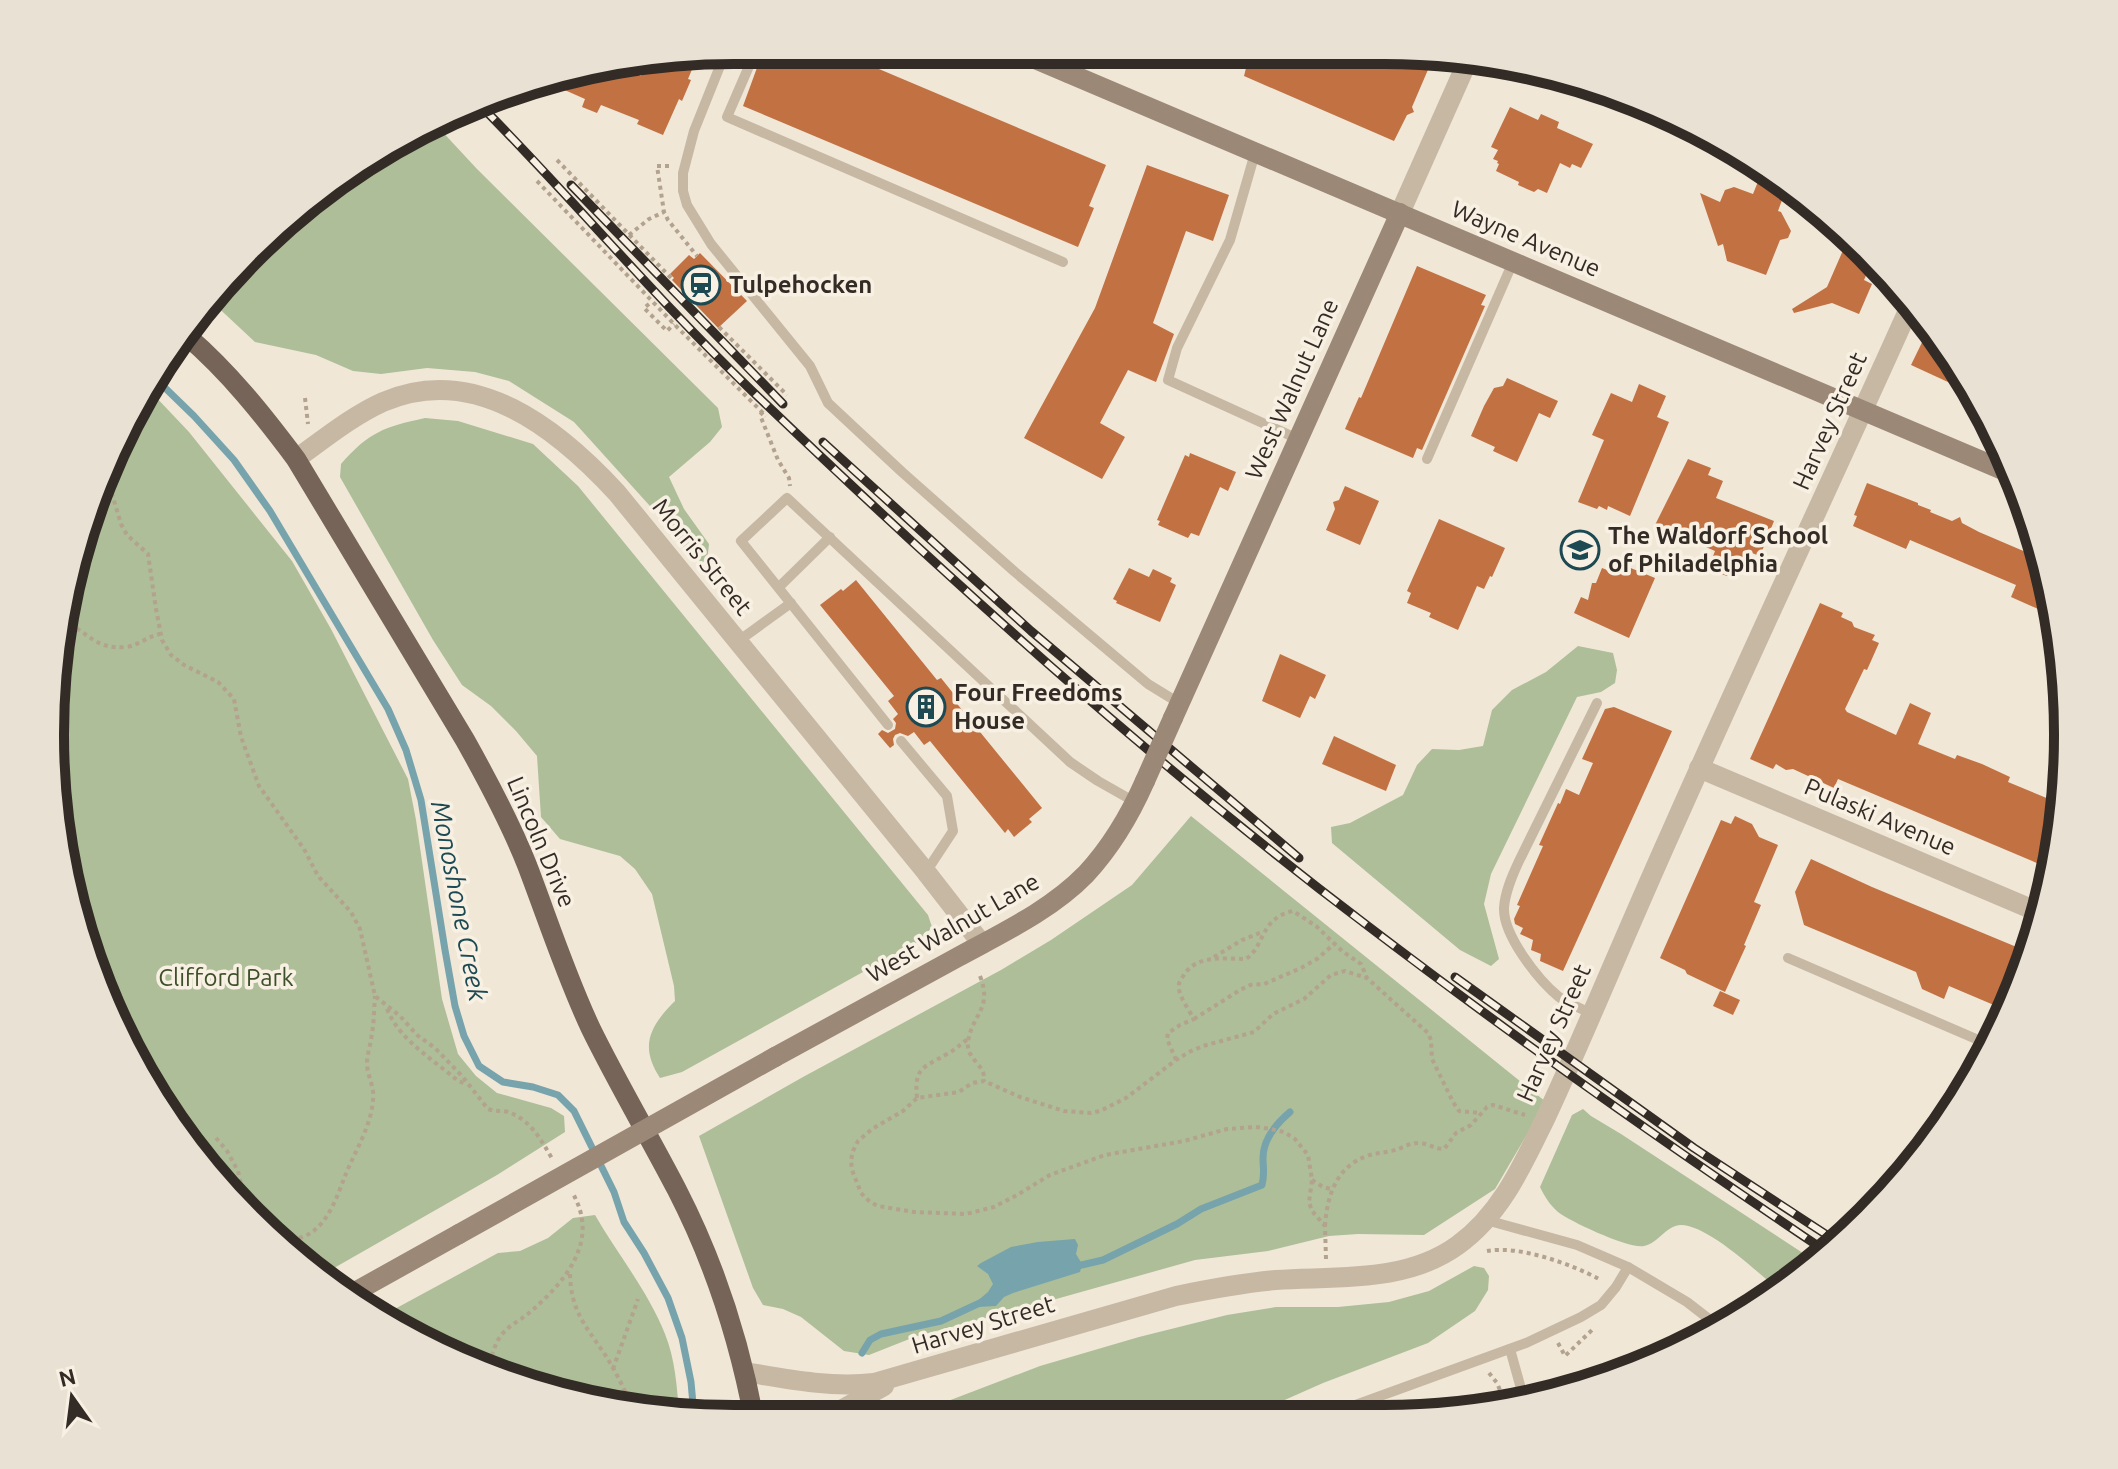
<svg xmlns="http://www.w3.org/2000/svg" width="2118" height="1469" font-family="Ubuntu,sans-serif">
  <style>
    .green { fill: #adbe98 }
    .water { fill: #77a3ac }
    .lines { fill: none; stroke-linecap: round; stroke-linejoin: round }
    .stream { stroke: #77a3ac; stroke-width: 7 }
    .building { fill: #c27143 }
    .path { stroke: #b3a28e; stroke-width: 4; stroke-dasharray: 4 4; stroke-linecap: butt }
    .lane { stroke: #c7b8a4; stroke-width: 10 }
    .street { stroke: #c7b8a4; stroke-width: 20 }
    .secondary { stroke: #9b8876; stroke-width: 20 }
    .primary { stroke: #756457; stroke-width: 20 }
    .rail-casing { stroke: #332b25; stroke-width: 9 }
    .rail { stroke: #f8f1e3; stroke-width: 6; stroke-dasharray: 18; stroke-linecap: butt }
    .secondary-bridge { stroke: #9b8876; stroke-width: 20 }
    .labels { text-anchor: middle; stroke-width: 7; stroke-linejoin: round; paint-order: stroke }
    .street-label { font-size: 24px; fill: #332b25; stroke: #f8f1e3 }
    .poi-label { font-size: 24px; font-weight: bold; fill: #332b25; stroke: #f8f1e3; text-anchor: start }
    .park-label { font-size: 24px; fill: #3e502a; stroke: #f8f1e3 }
    .water-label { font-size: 26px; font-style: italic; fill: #1d4953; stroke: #f8f1e3 }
    .rim { fill: none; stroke: #332b25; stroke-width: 10 }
  </style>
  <rect width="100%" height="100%" fill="#f0e7d7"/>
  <g class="green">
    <polygon points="438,127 477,169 718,408 722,427 710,442 669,477 684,509 709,544 707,562 701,562 682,546 659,516 574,422 509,381 475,372 427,368 381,374 353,371 316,355 255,342 210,300 220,284 355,165"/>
    <polygon points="152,393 189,432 292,561 331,629 408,779 416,820 442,999 458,1054 476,1076 497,1093 551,1108 564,1116 565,1132 497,1175 320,1276 250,1218 121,1038 63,868 56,646 102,472"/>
    <path d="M425 418 458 421 533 444 578 486 928 915 932 927 921 940 682 1072 660 1078C639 1046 650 1026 675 1001L674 986 652 894 635 869 620 856 560 839 541 817 537 756 516 731 491 706 462 685 433 640 340 477 341 464C369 432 384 427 425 418Z"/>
    <polygon points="1578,646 1613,653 1617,670 1615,683 1601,692 1577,697 1491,874 1484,904 1499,959 1491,966 1460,950 1332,843 1331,827 1350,823 1403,795 1417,765 1432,749 1459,750 1483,746 1492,710 1512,690 1546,672"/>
    <polygon points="1191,816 1546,1102 1495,1189 1424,1235 1358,1234 1329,1236 1268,1251 1195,1260 1017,1310 917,1336 869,1355 844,1351 801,1317 783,1309 763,1305 753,1288 699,1136 803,1077 1001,970 1051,940 1132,885"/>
    <path d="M1583 1109 1591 1116 1621 1134 1812 1259 1774 1286C1754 1269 1707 1225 1681 1225 1665 1226 1659 1243 1644 1246 1629 1249 1571 1222 1558 1212 1550 1205 1545 1197 1540 1187L1572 1115Z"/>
    <path d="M595 1215C618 1255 648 1291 665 1334 675 1359 677 1386 679 1414L601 1406 472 1367 380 1317 498 1253 520 1251 548 1238 573 1218Z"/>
    <polygon points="1474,1266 1484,1268 1489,1276 1488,1290 1475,1311 1428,1343 1323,1383 1242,1419 913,1419 927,1409 1040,1366 1139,1337 1227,1315 1276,1307 1338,1307 1389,1302 1429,1291"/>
  </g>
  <polygon class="water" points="1075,1239 1078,1245 1076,1254 1082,1264 1080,1272 1013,1293 1004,1297 996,1306 977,1307 975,1303 988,1292 993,1284 988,1274 977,1266 981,1263 1011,1247 1038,1242"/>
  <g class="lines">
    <g class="stream">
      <polyline points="159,382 194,416 234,460 270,511 388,709 406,750 421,800 445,950 455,1006 464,1036 479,1066 503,1082 533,1087 558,1095 574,1111 614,1192 624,1222 644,1253 668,1298 682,1338 691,1382 694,1415"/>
      <path d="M1073 1267 1103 1260 1177 1224 1201 1209 1262 1185C1265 1173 1263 1169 1263 1158 1263 1139 1277 1123 1290 1112"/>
      <polyline points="862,1353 870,1340 881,1334 941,1321 984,1301"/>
    </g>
  </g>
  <g class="building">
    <polygon points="769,50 834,50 1106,165 1089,206 1094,208 1078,247 743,106 758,65 762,67"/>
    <polygon points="1215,50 1384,50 1423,54 1433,58 1412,107 1414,112 1407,115 1394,141 1244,76 1247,64"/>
    <polygon points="698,55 688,79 691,80 682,101 679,99 663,135 637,124 639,120 601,105 597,113 582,107 585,99 542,80 557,73 616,66 641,76 648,61"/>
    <polygon points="1510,107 1538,120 1541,114 1559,122 1557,128 1593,144 1581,168 1572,164 1570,168 1560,163 1547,193 1538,189 1534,192 1518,185 1519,182 1496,171 1499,164 1497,163 1498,161 1493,159 1498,150 1491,147"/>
    <polygon points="1147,165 1229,195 1213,241 1186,231 1153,323 1174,334 1156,382 1128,370 1100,423 1125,437 1102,479 1024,438 1095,308"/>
    <polygon points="1761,174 1785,192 1778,211 1781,212 1791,231 1788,238 1780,240 1766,275 1727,261 1723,244 1718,246 1700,193 1720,202 1725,190 1734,187 1753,194"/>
    <polygon points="1844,248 1873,260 1864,280 1872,284 1859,314 1832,303 1794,313 1792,309 1827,287"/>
    <polygon points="700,253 747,301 718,328 672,280 674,278 670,274 689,255 694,259"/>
    <polygon points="1417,266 1486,295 1481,305 1485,306 1422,450 1417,448 1413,458 1345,429 1359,397 1361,398"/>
    <polygon points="1930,326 1953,355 1974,394 1911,365"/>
    <polygon points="1507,378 1558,401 1550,418 1539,413 1517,462 1493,451 1495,447 1471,436 1484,406 1494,388 1503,386"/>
    <polygon points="1639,384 1666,396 1657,417 1669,422 1630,516 1608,506 1607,510 1599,506 1597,509 1578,502 1604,440 1592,435 1611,393 1632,402"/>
    <polygon points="1190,453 1236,472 1228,491 1220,487 1199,536 1191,533 1188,538 1158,525 1160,521 1157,520 1185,455 1189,457"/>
    <polygon points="1688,459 1711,468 1708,475 1723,481 1716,498 1774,521 1760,556 1752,553 1745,570 1732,565 1727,576 1708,569 1715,551 1655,525"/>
    <polygon points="1867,483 1918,503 1918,505 1931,510 1930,512 1952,521 1960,517 1962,523 1979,532 2042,559 2055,601 2056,617 2011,597 2016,585 1910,540 1906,549 1853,526 1857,516 1854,515"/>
    <polygon points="1345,486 1379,501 1360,545 1326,530 1335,509 1333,502 1339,500"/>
    <polygon points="1439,519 1505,548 1492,577 1490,576 1484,589 1477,586 1458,630 1429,617 1431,613 1407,603 1411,593 1407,591"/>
    <polygon points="1621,564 1655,578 1629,638 1574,613 1581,597 1588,600 1592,583 1596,583 1602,568 1617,574"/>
    <polygon points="1129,568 1149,577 1153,569 1172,578 1170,582 1176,585 1160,622 1116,603 1117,601 1113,599"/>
    <polygon points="856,580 937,680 941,678 957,698 954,700 1042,808 1029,819 1032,822 1014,837 1008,829 1005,833 930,741 924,745 914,732 908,736 900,733 895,735 893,739 894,745 890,748 878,734 882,730 888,733 895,729 896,723 893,719 898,714 888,701 894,696 820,605 841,589 843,591"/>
    <polygon points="1820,603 1843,613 1841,617 1852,622 1854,627 1875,635 1872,640 1879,643 1867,670 1864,669 1845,709 1847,712 1896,735 1910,703 1931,713 1918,744 1955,759 1957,755 1982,764 2010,777 2008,782 2061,804 2056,856 2051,869 1838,779 1834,788 1793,769 1786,770 1776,764 1773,769 1750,759"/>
    <polygon points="1280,654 1326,675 1315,699 1310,696 1300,718 1262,701"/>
    <polygon points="1614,707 1672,731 1563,971 1540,961 1541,954 1531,950 1533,940 1520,934 1523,928 1515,924 1514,919 1520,906 1517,905 1543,846 1539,845 1558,803 1560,804 1566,789 1579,795 1593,763 1582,759 1605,709"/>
    <polygon points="1334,736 1396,765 1386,791 1322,764"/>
    <polygon points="1735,816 1752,824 1759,837 1778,845 1754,902 1761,905 1744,945 1746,946 1725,992 1687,974 1685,970 1660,958 1721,820 1731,824"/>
    <polygon points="1811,859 1872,887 2019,948 2001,989 2021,979 2016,997 2008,1011 1949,986 1944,999 1922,989 1916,972 1804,925 1795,892"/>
    <polygon points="1720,991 1740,1000 1733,1015 1713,1006"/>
  </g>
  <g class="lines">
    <g class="path">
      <polyline points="557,160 673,280"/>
      <polyline points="669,166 657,166 664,212 668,220 697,256"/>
      <polyline points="537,181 674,324 766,416"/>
      <polyline points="629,235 649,219 664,212"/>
      <polyline points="649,304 644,308 667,331 674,324"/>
      <polyline points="719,327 787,395"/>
      <polyline points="305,398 308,424"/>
      <polyline points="763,412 760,415 778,460 789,478 790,486"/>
      <path d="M99 483 112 494 121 524 127 535 148 554 156 609 162 640 171 655 184 665 218 682 234 699 241 737 259 786 304 849 318 876 351 912 360 929 375 996 400 1016 417 1035 435 1048 462 1076 488 1109C495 1112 501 1110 508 1112 531 1120 541 1140 553 1160"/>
      <path d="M62 622C88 630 94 650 125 647 139 646 147 636 160 634"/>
      <polyline points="1214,957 1242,940 1262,932"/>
      <path d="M980 976C993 1009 972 1014 968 1042 966 1060 986 1064 984 1081"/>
      <path d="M387 1009C400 1041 433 1059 458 1081L467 1084"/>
      <polyline points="1194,1019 1240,990 1250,985 1264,984 1301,968 1317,959 1334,944"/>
      <path d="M1176 1060 1167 1039 1168 1033 1180 1025 1194 1019C1189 1010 1177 994 1179 984 1179 982 1184 975 1185 973 1200 954 1225 959 1246 959 1265 946 1260 918 1293 911L1316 926 1342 951 1361 964 1367 978 1428 1033 1431 1040 1432 1059 1453 1102 1459 1111 1481 1113"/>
      <path d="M917 1098C914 1067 923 1068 947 1054 955 1050 961 1044 969 1038"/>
      <polyline points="216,1138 227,1151 238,1171 244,1197 262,1217 272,1236"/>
      <polyline points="1312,1180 1323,1187 1331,1189"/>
      <path d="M1325 1226C1327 1196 1336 1167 1367 1156 1375 1153 1383 1153 1391 1151 1402 1149 1409 1142 1421 1143 1429 1144 1435 1149 1444 1149L1456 1133 1471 1125 1487 1107 1493 1105 1525 1115"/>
      <path d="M275 1238C285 1237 295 1241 305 1236 328 1226 337 1196 345 1176 355 1151 371 1127 373 1100 375 1087 367 1076 367 1063 367 1055 370 1047 371 1039 374 1025 374 1010 375 996"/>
      <path d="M1487 1251C1519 1245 1571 1264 1599 1279"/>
      <polyline points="1326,1259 1325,1226 1312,1211 1309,1202 1312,1180 1308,1155 1295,1139 1284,1132 1271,1129 1256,1127 1227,1129 1184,1141 1105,1155 1050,1175 1017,1195 994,1207 966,1214 914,1212 878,1206 870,1202 861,1193 852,1170 851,1160 853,1151 858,1141 872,1129 903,1111 917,1098 959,1092 972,1083 984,1081 1020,1097 1064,1111 1091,1113 1100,1111 1126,1098 1176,1060 1189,1052 1203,1046 1254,1032 1273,1014 1304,999 1331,975 1345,971 1367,978"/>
      <path d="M570 1274C571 1310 584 1324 604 1353 615 1370 625 1390 633 1409"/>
      <polyline points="1558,1343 1565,1356 1592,1330"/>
      <polyline points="613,1369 638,1299"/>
      <path d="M487 1371C492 1358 494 1342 504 1332 511 1324 521 1320 529 1313 565 1282 601 1241 572 1192"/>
      <polyline points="1489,1373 1497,1383 1507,1407"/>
    </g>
    <g class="lane">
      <polyline points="756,50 727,117 1063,262"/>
      <polyline points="726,51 694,131 683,173 683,191 687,205 711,244 810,366 828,403 902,472 1015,572 1148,684 1179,703"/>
      <polyline points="1255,153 1230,240 1177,348 1168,380 1298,439"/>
      <polyline points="1427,459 1513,262"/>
      <polyline points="779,587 830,537"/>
      <polyline points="737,642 791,603"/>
      <polyline points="888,725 741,541 787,498 1070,762 1098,781 1135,802"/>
      <polyline points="901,741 947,796 953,831 926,872"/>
      <polyline points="1788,958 1990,1045"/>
      <path d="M1592 1014C1581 1008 1568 1004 1559 997 1538 980 1503 935 1504 908 1505 892 1512 876 1519 861L1597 703"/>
      <polyline points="1486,1220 1577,1245 1628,1267"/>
      <polyline points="1510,1349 1525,1403"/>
      <polyline points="1317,1419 1526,1343 1581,1317 1601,1305 1616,1287 1628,1267 1687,1302 1718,1326"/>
    </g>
    <g class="street">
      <polyline points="1068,73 1079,50"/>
      <polyline points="1400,213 1469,58"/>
      <path d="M296 459C324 439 352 416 383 402 475 362 558 429 617 493L926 872 982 944"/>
      <polyline points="1699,768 2041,913"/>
      <path d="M745 1372C786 1379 831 1388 874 1383L1176 1296C1210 1289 1242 1283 1276 1280 1337 1276 1406 1283 1458 1245 1501 1214 1522 1166 1545 1119 1562 1083 1578 1046 1594 1009 1620 949 1645 890 1672 830 1750 654 1832 480 1911 304"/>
      <polyline points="825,1419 884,1386"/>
    </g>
    <g class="secondary">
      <polyline points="1014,50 2017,476"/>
      <polyline points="1173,718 1400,213"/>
      <path d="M775 1057C836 1024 897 990 958 957 1002 933 1051 910 1086 874 1111 847 1130 815 1145 781"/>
      <polyline points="346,1297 459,1234"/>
    </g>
    <path class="primary" d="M187 336C229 372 263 415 296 459L465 740C488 781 510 822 527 865 548 920 566 976 591 1029 618 1084 649 1136 677 1190 714 1262 739 1339 754 1419"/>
    <g class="rail-casing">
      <g id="rail">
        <path d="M482 107C574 200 657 300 751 390 948 579 1151 762 1368 926 1516 1039 1669 1146 1824 1250"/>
        <polyline points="571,185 783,404"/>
        <polyline points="823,442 1031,631 1299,858"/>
        <polyline points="1455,977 1694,1148 1836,1241"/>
      </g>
    </g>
    <use href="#rail" class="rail"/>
    <g class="secondary-bridge">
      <polyline points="1145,781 1173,718"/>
      <polyline points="459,1234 775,1057"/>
    </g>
  </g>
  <defs>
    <g id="station-ring" transform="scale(2)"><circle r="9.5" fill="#f8f1e3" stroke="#1d4953" stroke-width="1.5"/><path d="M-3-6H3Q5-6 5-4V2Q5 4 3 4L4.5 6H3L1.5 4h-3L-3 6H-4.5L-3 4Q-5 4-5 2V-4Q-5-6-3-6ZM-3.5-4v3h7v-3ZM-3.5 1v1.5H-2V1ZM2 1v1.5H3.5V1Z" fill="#1d4953"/></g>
    <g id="school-ring" transform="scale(2)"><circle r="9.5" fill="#f8f1e3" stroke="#1d4953" stroke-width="1.5"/><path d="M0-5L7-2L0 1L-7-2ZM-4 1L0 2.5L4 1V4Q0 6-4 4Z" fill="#1d4953"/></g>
    <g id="building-ring" transform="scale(2)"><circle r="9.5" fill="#f8f1e3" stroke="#1d4953" stroke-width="1.5"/><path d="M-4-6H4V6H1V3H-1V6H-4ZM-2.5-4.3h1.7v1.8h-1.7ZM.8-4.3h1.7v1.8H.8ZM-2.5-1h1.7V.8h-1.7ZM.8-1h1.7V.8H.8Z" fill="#1d4953"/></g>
  </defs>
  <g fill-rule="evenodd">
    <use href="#station-ring" x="701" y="285"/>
    <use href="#school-ring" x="1580" y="550"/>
    <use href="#building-ring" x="926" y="707"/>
  </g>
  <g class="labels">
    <g class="street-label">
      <text transform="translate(1526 239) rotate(23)" y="8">Wayne Avenue</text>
      <text transform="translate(1292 389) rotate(-66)" y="8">West Walnut Lane</text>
      <text transform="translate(1830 421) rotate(-66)" y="8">Harvey Street</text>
      <text transform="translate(702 557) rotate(51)" y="8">Morris Street</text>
      <text transform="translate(1880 817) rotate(23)" y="8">Pulaski Avenue</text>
      <text transform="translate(541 842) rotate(67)" y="8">Lincoln Drive</text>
      <text transform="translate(953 928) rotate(-30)" y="8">West Walnut Lane</text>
      <text transform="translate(1554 1033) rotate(-66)" y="8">Harvey Street</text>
      <text transform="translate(983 1325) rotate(-17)" y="8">Harvey Street</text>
    </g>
    <g class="poi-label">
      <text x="729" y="293">Tulpehocken</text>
      <text x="1608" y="544">The Waldorf School<tspan x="1608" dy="28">of Philadelphia</tspan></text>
      <text x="954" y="701">Four Freedoms<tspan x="954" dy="28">House</tspan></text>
    </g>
    <g class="park-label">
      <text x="226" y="986">Clifford Park</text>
    </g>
    <g class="water-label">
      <text transform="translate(459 901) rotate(79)" y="9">Monoshone Creek</text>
    </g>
  </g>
  <path d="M0 0H2118V1469H0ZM734 64H1384A670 670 0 0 1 2054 734V735A670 670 0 0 1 1384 1405H734A670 670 0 0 1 64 735V734A670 670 0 0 1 734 64Z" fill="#e8e1d4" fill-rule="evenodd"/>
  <path class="rim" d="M734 64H1384A670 670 0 0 1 2054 734V735A670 670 0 0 1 1384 1405H734A670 670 0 0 1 64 735V734A670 670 0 0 1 734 64Z"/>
  <g transform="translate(72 1397) rotate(346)" stroke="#f8f1e3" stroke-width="6" paint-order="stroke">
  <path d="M0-6L14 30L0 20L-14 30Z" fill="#332b25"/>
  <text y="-12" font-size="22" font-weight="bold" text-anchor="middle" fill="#332b25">N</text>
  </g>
</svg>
